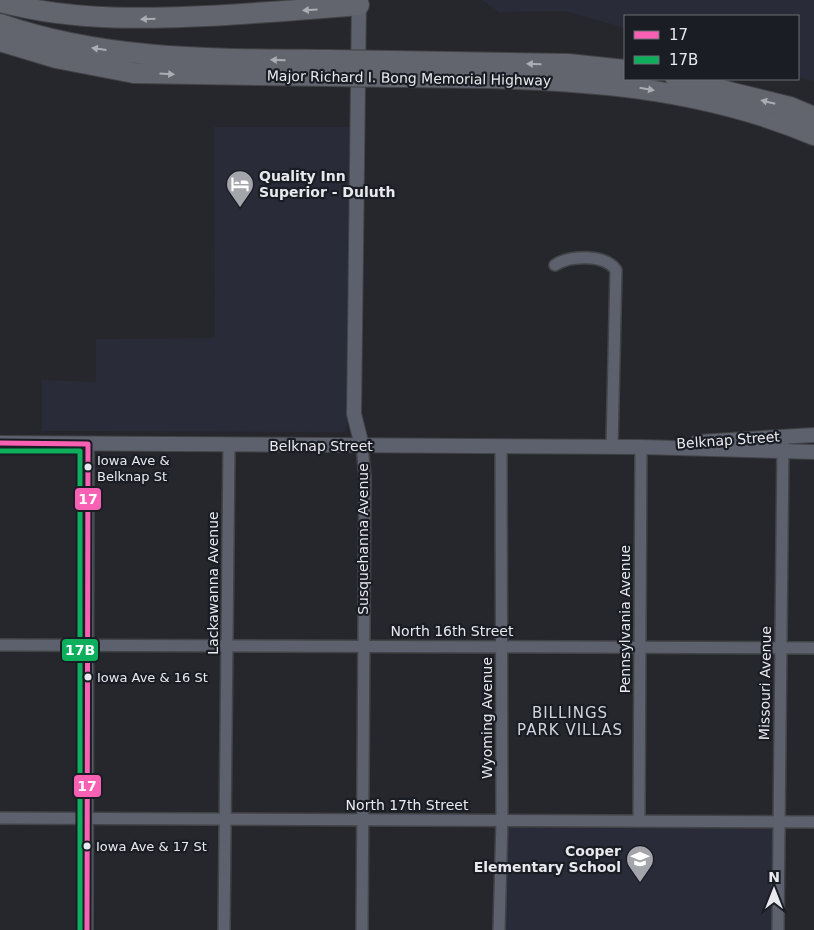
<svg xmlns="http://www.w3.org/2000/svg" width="814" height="930" font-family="'DejaVu Sans',sans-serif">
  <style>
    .built { fill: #292c38 }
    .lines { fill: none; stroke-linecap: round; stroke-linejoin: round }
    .minor-casing { stroke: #424346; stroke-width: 14 }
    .tertiary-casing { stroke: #424346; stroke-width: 16 }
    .motorway-casing { stroke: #424346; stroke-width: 22 }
    .minor { stroke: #5d606d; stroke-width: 11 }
    .tertiary { stroke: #5d606d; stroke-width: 14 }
    .motorway { stroke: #62646e; stroke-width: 20 }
    .motorway-bridge-casing { stroke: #424346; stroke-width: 22; stroke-linecap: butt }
    .motorway-bridge { stroke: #62646e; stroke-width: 20 }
    .bus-1-casing { stroke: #1a1d24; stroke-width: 9 }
    .bus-2-casing { stroke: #1a1d24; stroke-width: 9 }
    .bus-1 { stroke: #f860b3; stroke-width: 5 }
    .bus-2 { stroke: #0daf5c; stroke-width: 5 }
    .oneway { fill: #acadb4 }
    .bus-dot { fill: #e8e9ee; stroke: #1a1d24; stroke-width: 2 }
    .labels { text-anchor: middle; stroke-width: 4.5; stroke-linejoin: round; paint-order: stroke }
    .bus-label { font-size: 13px; fill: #e8e9ee; stroke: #1a1d24; text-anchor: start }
    .street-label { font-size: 14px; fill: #e8e9ee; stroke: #1a1d24 }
    .poi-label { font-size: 14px; font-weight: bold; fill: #e8e9ee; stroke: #1a1d24; text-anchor: start }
    .neighbourhood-label { font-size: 15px; letter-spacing: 1px; fill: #d1d4de; stroke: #1a1d24 }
    .line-badge { stroke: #1a1d24; stroke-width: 2 }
    .badge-label { font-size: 14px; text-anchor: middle; font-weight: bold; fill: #fff }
  </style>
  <rect width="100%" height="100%" fill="#26272c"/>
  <g class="built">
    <polygon points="482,0 814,0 814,81 798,77 798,16 625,16 625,28 566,11 499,12"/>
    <polygon points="214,127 352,127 348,422 344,432 42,431 42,380 96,382 96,339 215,338"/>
    <polygon points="502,821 779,822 778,930 499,930"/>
  </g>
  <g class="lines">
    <g class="minor-casing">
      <g id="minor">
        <path d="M555 265C570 255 605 254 616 270L612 446"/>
        <polyline points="362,446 365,477 362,930"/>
        <polyline points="0,645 814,648"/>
        <polyline points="0,818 814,822"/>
        <polyline points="639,821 641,447"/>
        <polyline points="87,930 88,444"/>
        <polyline points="224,930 229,445"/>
        <polyline points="499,930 502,821 501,446"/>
        <polyline points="778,930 783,443"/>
      </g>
    </g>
    <g class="tertiary-casing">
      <g id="tertiary">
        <polyline points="359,0 354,414 362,446"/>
        <polyline points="697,442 814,435"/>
        <polyline points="0,443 641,447 814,452"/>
      </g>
    </g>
    <g class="motorway-casing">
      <g id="motorway">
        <path d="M0 2C75 22 150 19 226 15 271 12 315 9 359 5"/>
        <path d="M0 24C106 61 217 59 327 60"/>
        <polyline points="0,41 56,58 134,73 326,76"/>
        <polyline points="394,61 568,64 625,70"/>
        <path d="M394 77C538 78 679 78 814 135"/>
        <polyline points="676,79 790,107 814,117"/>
      </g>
    </g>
    <use href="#minor" class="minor"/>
    <use href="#tertiary" class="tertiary"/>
    <use href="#motorway" class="motorway"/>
    <g class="motorway-bridge-casing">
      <g id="motorway-bridge">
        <polyline points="327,60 394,61"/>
        <polyline points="326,76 394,77"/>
      </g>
    </g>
    <use href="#motorway-bridge" class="motorway-bridge"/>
    <g class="bus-1-casing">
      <polyline id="bus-1" points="0,443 88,444 87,930"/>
    </g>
    <g class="bus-2-casing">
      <polyline id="bus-2" points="0,451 80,451 80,930"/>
    </g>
    <use href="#bus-1" class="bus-1"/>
    <use href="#bus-2" class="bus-2"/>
  </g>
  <defs><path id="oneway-solid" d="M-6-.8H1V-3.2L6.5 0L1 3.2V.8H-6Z" transform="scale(1.25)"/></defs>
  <g class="oneway">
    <use href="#oneway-solid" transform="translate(310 10) rotate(176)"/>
    <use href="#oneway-solid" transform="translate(148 19) rotate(178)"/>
    <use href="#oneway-solid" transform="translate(99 49) rotate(-172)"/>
    <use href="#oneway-solid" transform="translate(278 60) rotate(-179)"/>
    <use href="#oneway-solid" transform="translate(534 64) rotate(-179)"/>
    <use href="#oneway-solid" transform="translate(167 74) rotate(3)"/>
    <use href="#oneway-solid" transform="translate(647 89) rotate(10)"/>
    <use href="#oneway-solid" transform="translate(768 102) rotate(-166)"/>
  </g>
  <defs>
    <g id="hotel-pin" transform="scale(1.4375)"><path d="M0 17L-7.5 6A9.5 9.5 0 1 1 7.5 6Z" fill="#a4a5aa" stroke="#1a1d24"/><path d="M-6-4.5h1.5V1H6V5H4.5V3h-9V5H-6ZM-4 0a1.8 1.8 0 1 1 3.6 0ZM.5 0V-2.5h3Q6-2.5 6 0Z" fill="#fff"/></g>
    <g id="school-pin" transform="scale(1.4375)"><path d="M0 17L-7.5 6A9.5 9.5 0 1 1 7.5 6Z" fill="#a4a5aa" stroke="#1a1d24"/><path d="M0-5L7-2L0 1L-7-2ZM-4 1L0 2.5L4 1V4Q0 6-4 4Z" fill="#fff"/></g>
  </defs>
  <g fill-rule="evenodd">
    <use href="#hotel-pin" x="240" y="184"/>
    <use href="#school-pin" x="640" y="859"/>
  </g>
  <g class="bus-dot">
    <circle cx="88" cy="467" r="4.5"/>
    <circle cx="88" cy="677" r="4.5"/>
    <circle cx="87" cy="846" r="4.5"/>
  </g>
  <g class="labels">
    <g class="bus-label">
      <text x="97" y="465">Iowa Ave &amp;<tspan x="97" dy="16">Belknap St</tspan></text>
      <text x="97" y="682">Iowa Ave &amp; 16 St</text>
      <text x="96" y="851">Iowa Ave &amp; 17 St</text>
    </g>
    <g class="street-label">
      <text transform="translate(409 78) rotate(1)" y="5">Major Richard I. Bong Memorial Highway</text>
      <text transform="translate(728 440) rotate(-4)" y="5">Belknap Street</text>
      <text x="321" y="451">Belknap Street</text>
      <text transform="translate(363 539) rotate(-90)" y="5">Susquehanna Avenue</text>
      <text transform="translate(213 583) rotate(-90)" y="5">Lackawanna Avenue</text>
      <text transform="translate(625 619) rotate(-90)" y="5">Pennsylvania Avenue</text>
      <text x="452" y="636">North 16th Street</text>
      <text transform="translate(765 683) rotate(-89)" y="5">Missouri Avenue</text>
      <text transform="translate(487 718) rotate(-90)" y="5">Wyoming Avenue</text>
      <text x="407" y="810">North 17th Street</text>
    </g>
    <g class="poi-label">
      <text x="259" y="181">Quality Inn<tspan x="259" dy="16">Superior - Duluth</tspan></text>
      <text x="621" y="856" text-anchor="end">Cooper<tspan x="621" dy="16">Elementary School</tspan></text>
    </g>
    <g class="neighbourhood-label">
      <text x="570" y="718">BILLINGS<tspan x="570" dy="17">PARK VILLAS</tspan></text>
    </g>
  </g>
  <g class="line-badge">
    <rect x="74" y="487" width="28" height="24" rx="5" fill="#f860b3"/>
    <rect x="61" y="638" width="38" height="24" rx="5" fill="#0daf5c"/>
    <rect x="73" y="774" width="29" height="24" rx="5" fill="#f860b3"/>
  </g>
  <g class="badge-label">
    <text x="88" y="504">17</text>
    <text x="80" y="655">17B</text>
    <text x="87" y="791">17</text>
  </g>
  <rect x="624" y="15" width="175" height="65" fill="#1a1d24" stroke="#6c6f75"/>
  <rect x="634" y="31" width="25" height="8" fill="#f860b3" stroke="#6c6f75"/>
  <text x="669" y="40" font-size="15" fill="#e8e9ee">17</text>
  <rect x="634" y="56" width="25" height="8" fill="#0daf5c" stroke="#6c6f75"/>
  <text x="669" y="65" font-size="15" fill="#e8e9ee">17B</text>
  <g transform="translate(774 890)" stroke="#1a1d24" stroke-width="4" paint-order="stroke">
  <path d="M0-4L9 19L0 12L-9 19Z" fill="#e8e9ee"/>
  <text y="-8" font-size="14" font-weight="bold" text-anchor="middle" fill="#e8e9ee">N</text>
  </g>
</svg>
